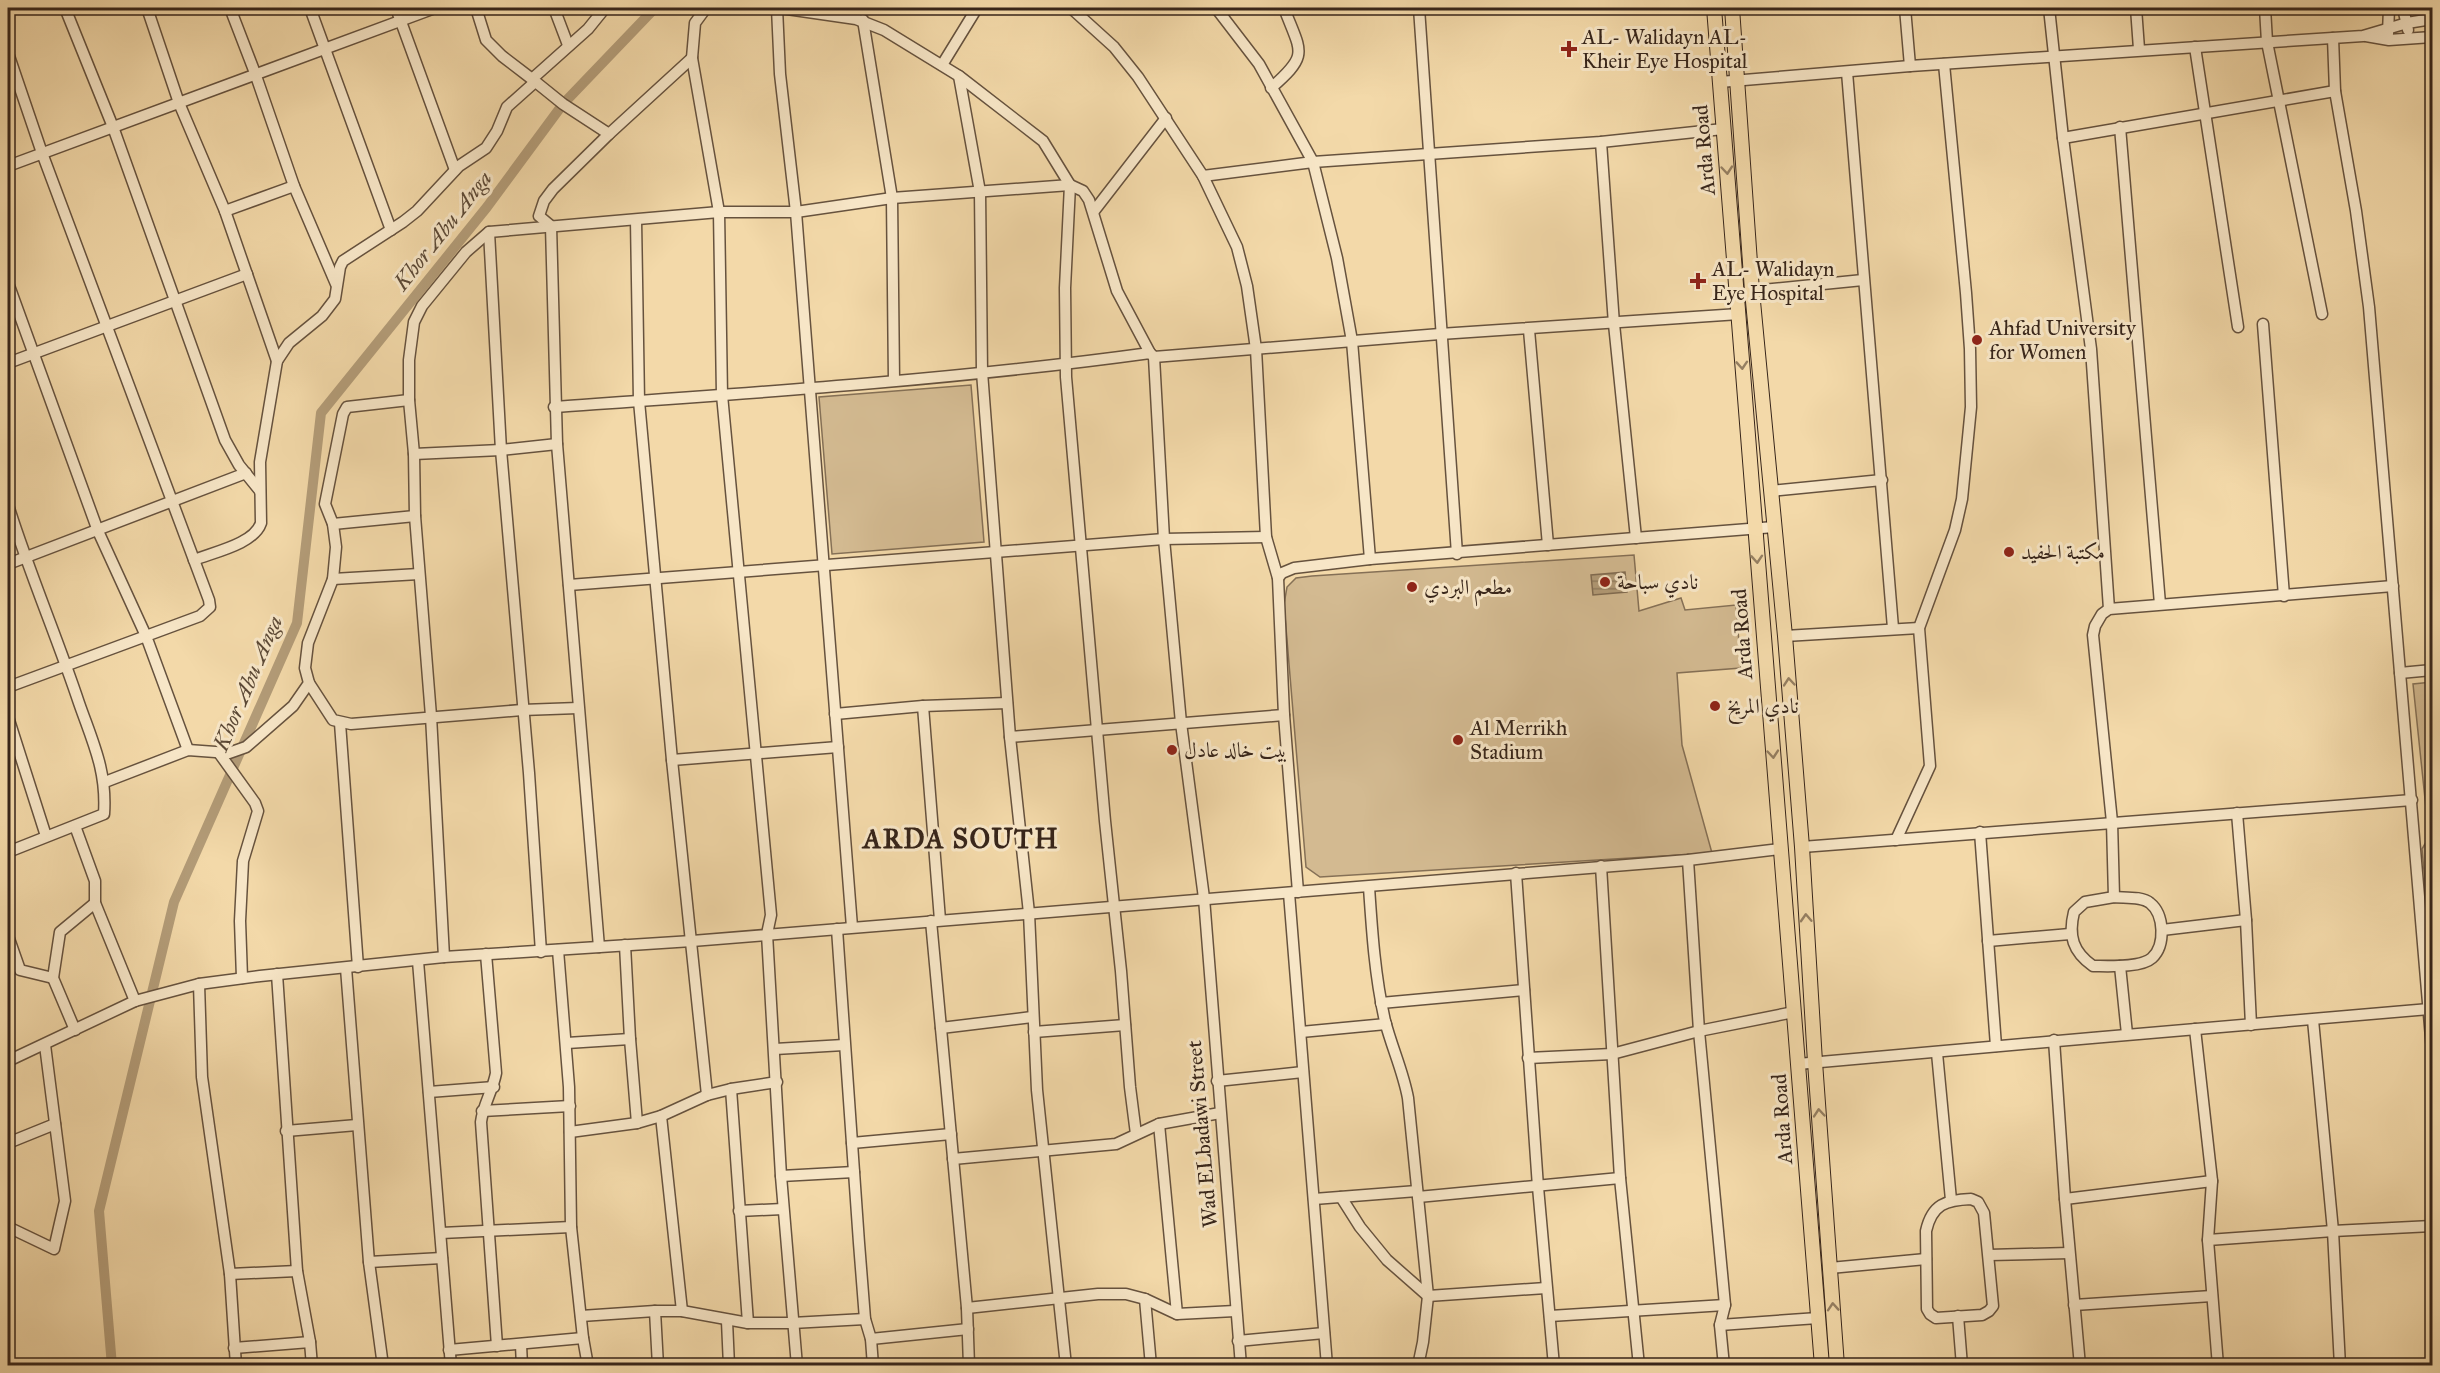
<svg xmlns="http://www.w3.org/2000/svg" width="2440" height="1373" font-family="'IM FELL Great Primer',Amiri,serif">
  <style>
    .green { fill: #d3ba91; stroke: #857056; stroke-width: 1.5 }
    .water { fill: url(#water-rules); stroke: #816c52; stroke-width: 1.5 }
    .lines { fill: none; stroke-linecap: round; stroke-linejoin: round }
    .canal { stroke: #b39c78; stroke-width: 10 }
    .minor-casing { stroke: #66523e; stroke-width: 13 }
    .major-casing { stroke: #37251a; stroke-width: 16 }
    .minor { stroke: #f7e6c7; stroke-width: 10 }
    .major { stroke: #f3d9a9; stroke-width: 14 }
    .oneway { stroke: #957f62 }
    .poi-dot { fill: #8f2418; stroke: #f7e6c7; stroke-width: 2 }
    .labels { text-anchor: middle; stroke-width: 6; stroke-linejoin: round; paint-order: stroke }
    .poi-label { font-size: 21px; fill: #37251a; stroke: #f7e6c7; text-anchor: start }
    .street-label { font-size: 21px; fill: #37251a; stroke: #f7e6c7 }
    .water-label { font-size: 22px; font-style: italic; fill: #5c4936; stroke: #f7e6c7 }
    .district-label { font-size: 27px; font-weight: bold; letter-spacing: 1.5px; fill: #37251a; stroke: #f7e6c7 }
  </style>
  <defs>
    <pattern id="water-rules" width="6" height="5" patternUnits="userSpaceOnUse" patternTransform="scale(1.5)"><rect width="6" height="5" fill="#b39c78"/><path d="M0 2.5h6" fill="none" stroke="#927f62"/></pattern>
  </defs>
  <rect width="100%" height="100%" fill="#f3d9a9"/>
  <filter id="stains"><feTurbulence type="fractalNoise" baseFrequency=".00333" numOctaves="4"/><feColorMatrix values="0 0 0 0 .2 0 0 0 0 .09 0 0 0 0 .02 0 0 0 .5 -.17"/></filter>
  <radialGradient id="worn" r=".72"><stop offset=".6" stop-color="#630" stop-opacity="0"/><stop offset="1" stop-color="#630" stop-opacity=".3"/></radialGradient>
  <g class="green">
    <polygon points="971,385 984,542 832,554 819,397"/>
    <polygon points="1634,555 1639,611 1681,598 1685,610 1736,605 1741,668 1677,673 1682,745 1712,853 1320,877 1306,867 1284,604 1287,587 1296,578 1312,576"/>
    <polygon points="2432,682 2432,958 2422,849 2429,837 2413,684"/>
  </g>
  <polygon class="water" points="1625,572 1627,592 1593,595 1591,575"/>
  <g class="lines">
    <polyline class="canal" points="112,1366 99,1211 174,902 297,623 321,413 487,207 563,104 655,8"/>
    <g class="minor-casing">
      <g id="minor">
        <polyline points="65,8 113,127 225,440 239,465 260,491"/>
        <polyline points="147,8 179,103 225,211 277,361"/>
        <polyline points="230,8 255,73 294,186 336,284"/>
        <polyline points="310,8 391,230"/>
        <polyline points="396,8 455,170"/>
        <polyline points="476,8 486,40 502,56 532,79"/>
        <polyline points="554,8 568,45"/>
        <polyline points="605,8 588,29 532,79 563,104 609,134"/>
        <polyline points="706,8 695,23 692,58 719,212 722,395 771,915 767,934 781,1176 797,1366"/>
        <polyline points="777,8 780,74 796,212 852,927"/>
        <polyline points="780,8 856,19 884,30 959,76 1043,141 1070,185 1065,288 1066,377 1105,821 1121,971 1130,1087 1136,1134"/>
        <polyline points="1071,8 1114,47 1138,77 1203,176 1237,247 1247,286 1256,349 1266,537 1278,578 1284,715 1298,892"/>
        <polyline points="1216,8 1259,64 1313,162 1337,258 1352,341 1370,559"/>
        <polyline points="1419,8 1457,554"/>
        <polyline points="1905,8 1910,66"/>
        <polyline points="2049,8 2063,138 2091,349 2109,609"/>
        <polyline points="2136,8 2139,49"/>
        <polyline points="2265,8 2267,42 2322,314"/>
        <polyline points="2403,8 2408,30"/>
        <polyline points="863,20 892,198 894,380"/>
        <polyline points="2388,34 2389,8"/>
        <polyline points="2366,36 2389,40 2432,37"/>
        <polyline points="2333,38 2335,91 2356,211 2369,307 2432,1050"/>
        <polyline points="2195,47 2238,327"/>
        <polyline points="8,53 42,153 209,600 210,607 200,616 146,636 188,750"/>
        <polyline points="942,65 977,8"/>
        <polyline points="1847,72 1893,628"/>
        <polyline points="959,76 980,192 982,372 1010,737 1029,913 1037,1090 1066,1366"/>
        <polyline points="1720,82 1910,66 2363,36 2407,23 2432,19"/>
        <path d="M1271 88C1310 54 1301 53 1284 8"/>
        <polyline points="2120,127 2160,604"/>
        <polyline points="2063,138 2335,91"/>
        <polyline points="1601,142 1614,324 1636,538"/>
        <polyline points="8,166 435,8"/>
        <polyline points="1203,176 1313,162 1601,142 1723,129"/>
        <polyline points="225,211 294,186"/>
        <polyline points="1094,211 1166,118"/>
        <polyline points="636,220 639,401 672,760 707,1095"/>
        <polyline points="489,232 501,450 529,773 541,952"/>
        <polyline points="8,283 98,531 146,636 8,687"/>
        <polyline points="1752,291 1863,280"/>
        <polyline points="2263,324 2284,596"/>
        <polyline points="1529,330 1548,545"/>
        <polyline points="1154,357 1164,539 1181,723 1204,898 1241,1366"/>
        <polyline points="8,363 247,274"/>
        <path d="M554 407C753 393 953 380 1150 353L1154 357 1440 334 1739 314"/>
        <polyline points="414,454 501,450 557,444"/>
        <polyline points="1771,491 1882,480"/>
        <path d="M8 505C29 572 57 637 79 703 93 743 107 771 104 814L8 852"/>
        <polyline points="333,524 415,516"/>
        <path d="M194 560C214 552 254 544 261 523L260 462 277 361 289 343 322 316 335 299 340 267 343 261 403 222 417 211 459 166 486 148 497 131 507 107 535 82"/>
        <polyline points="8,564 246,473"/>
        <polyline points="1278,578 1282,573 1294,568 1370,559 1774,527"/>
        <polyline points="333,579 419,574"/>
        <polyline points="569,585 1164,539 1266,537"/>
        <polyline points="1785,636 1919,628"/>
        <polyline points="2400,673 2432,670"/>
        <polyline points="309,683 333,720 351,724 522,710 578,708"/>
        <polyline points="923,706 940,920"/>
        <polyline points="835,714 923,706 1007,703"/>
        <polyline points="8,717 46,836"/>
        <polyline points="340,723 358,967"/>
        <polyline points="1010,737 1284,715"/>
        <polyline points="219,753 255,803 258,811 243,861 240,921 242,978"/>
        <polyline points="672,760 838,747"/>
        <polyline points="105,782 188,750 229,753 246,747 293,706 309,683 305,668 308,643 333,579 336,547 333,524 325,504 343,414 347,407 409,400"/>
        <polyline points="2237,813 2246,920 2251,1025"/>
        <polyline points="75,826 95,881 95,903 135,1001"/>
        <polyline points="1980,832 1996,1046"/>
        <polyline points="1896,840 1930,766 1919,628 1955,530 1962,499 1971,407 1970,349 1966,293 1944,64"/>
        <polyline points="1802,847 2412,800"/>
        <polyline points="1688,860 1699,1031 1725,1305 1720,1325 1724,1366"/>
        <polyline points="1601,866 1620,1178 1639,1366"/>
        <polyline points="1516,873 1538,1187 1554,1366"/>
        <path d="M1369 887C1372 932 1375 977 1385 1021 1392 1048 1403 1071 1408 1098L1428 1296 1423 1342 1418 1366"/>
        <polyline points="1289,893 1327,1366"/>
        <polyline points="2114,897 2112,822 2093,635 2095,626 2102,614 2109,609 2393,586"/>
        <path d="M2114 897C2125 898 2142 896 2150 903 2164 914 2166 945 2152 958 2141 968 2108 966 2093 966 2073 952 2068 936 2074 912L2085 902Z"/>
        <polyline points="931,921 967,1308 969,1366"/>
        <polyline points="837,929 859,1243 865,1319 871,1339 873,1366"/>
        <polyline points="2162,930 2246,920"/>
        <polyline points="8,936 20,970 53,978"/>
        <polyline points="1988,941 2070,934"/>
        <polyline points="625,945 630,1039 637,1123"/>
        <polyline points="599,947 557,444 551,226 539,216 544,201 553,189 609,134 692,58"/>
        <polyline points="558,950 569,1087 571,1227 583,1338 588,1366"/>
        <path d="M486 954 496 1073C493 1090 483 1105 481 1122L497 1346"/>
        <polyline points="444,957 431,716 415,516 414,454 409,400 409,360 414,322 422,306 466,252 489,232 719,212 796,212 892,198 1070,185 1083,191 1089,200 1117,291 1150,353"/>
        <polyline points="418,961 451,1366"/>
        <polyline points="2120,966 2127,1034"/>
        <polyline points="346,968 369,1262 383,1366"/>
        <polyline points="277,974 297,1271 310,1342 312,1366"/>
        <polyline points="199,984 202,1077 230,1274 236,1366"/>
        <polyline points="1381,1003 1524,990"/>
        <polyline points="2313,1020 2333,1231 2340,1366"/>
        <polyline points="941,1028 1032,1017"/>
        <polyline points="2195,1029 2212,1181 2208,1240 2218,1366"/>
        <polyline points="75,1030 53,978 60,932 95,903"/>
        <polyline points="1034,1032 1125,1025"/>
        <polyline points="1301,1032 1386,1024"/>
        <polyline points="2054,1040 2065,1199 2080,1366"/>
        <polyline points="567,1043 630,1039"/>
        <polyline points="775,1049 844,1045"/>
        <polyline points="1937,1053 1951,1200"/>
        <polyline points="1528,1058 1612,1054 1699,1031 1794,1012"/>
        <polyline points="8,1061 135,1001 199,984 260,976 444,957 692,941 1688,860 1780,849"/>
        <path d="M1798 1064C2008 1044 2219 1028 2429 1009"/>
        <polyline points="1217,1081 1303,1072"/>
        <polyline points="731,1089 748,1323"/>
        <polyline points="429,1092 494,1087"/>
        <polyline points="482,1111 570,1106"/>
        <polyline points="661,1116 707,1095 731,1089 777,1082"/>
        <polyline points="1159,1124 1177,1314"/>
        <polyline points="286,1131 357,1125"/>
        <polyline points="570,1132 637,1123 661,1116 682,1311"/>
        <polyline points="8,1143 55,1124"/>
        <polyline points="852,1143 951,1134"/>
        <polyline points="953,1159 1116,1144 1159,1124 1220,1113"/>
        <polyline points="781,1176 854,1172"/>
        <polyline points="1341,1197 1360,1227 1387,1260 1428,1296 1546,1288"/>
        <polyline points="1418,1197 1620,1178"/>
        <polyline points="1314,1199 1417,1191"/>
        <path d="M1971 1199 1978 1202 1984 1213 1993 1306 1989 1311 1982 1315 1936 1318 1930 1314 1927 1309 1926 1231C1932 1204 1946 1200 1971 1199Z"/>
        <polyline points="2065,1199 2212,1181"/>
        <polyline points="739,1211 783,1209"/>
        <polyline points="8,1227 54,1249 65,1201 45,1045"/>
        <polyline points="441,1233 571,1227"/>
        <polyline points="2208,1240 2333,1231 2432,1226"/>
        <polyline points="1989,1255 2069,1253"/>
        <polyline points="369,1262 442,1258"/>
        <polyline points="1830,1268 1926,1259"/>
        <polyline points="230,1274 297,1271"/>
        <polyline points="1145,1299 1151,1366"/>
        <polyline points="2074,1305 2212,1296"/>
        <polyline points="967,1308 1098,1294 1126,1294 1145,1299 1177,1314 1235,1311"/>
        <polyline points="655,1311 658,1366"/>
        <polyline points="581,1316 655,1311 682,1311 748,1323 792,1323 865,1319"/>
        <polyline points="1550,1316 1725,1305"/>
        <polyline points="1958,1316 1962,1366"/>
        <polyline points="727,1321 729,1366"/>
        <polyline points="1720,1325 1818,1318"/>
        <polyline points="871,1339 968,1329"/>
        <polyline points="1238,1341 1324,1333"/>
        <polyline points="521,1345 522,1366"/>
        <polyline points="234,1348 310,1342"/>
        <polyline points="449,1350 583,1338"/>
      </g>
    </g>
    <g class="major-casing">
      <g id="major">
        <polyline points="1714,8 1822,1366"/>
        <polyline points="1732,8 1752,291 1785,636 1802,847 1815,1062 1837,1366"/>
      </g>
    </g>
    <use href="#minor" class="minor"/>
    <use href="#major" class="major"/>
  </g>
  <defs><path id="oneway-chevron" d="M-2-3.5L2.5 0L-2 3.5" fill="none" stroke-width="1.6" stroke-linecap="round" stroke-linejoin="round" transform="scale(1.5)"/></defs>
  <g class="oneway">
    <use href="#oneway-chevron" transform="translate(1727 170) rotate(85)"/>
    <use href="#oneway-chevron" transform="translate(1742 365) rotate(86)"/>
    <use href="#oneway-chevron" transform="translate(1757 559) rotate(86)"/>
    <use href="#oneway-chevron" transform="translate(1789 682) rotate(-95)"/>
    <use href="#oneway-chevron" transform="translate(1773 754) rotate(85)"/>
    <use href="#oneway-chevron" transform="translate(1806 918) rotate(-93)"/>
    <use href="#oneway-chevron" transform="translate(1819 1113) rotate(-95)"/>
    <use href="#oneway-chevron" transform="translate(1833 1307) rotate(-94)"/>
  </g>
  <g class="poi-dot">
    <path d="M1566 40h6v6h6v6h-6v6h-6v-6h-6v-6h6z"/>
    <path d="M1695 272h6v6h6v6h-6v6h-6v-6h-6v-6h6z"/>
    <circle cx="1977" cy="340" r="6"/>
    <circle cx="2009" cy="552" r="6"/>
    <circle cx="1605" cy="582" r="6"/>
    <circle cx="1412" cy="587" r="6"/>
    <circle cx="1715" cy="706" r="6"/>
    <circle cx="1458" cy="740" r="6"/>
    <circle cx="1172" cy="750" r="6"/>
  </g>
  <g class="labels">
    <g class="poi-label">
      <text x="1582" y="44">AL- Walidayn AL-<tspan x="1582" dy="24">Kheir Eye Hospital</tspan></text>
      <text x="1712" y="276">AL- Walidayn<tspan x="1712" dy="24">Eye Hospital</tspan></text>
      <text x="1989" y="335">Ahfad University<tspan x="1989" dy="24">for Women</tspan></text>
      <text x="2021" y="559">مكتبة الحفيد</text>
      <text x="1617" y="589">نادي سباحة</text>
      <text x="1424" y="594">مطعم البردي</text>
      <text x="1727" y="713">نادي المريخ</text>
      <text x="1470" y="735">Al Merrikh<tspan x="1470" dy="24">Stadium</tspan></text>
      <text x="1184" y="757">بيت خالد عادل</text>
    </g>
    <g class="street-label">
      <text transform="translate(1704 150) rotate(-95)" y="7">Arda Road</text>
      <text transform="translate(1742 634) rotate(-94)" y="7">Arda Road</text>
      <text transform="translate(1782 1119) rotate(-94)" y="7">Arda Road</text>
      <text transform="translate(1202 1134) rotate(-95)" y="7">Wad ELbadawi Street</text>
    </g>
    <g class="water-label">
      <text transform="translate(442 230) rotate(-52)" y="8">Khor Abu Anga</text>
      <text transform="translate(247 683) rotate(-67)" y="8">Khor Abu Anga</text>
    </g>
    <g class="district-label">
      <text x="961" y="848">ARDA SOUTH</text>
    </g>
  </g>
  <rect width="2440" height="1373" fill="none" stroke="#f3d9a9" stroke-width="30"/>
  <rect x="9" y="9" width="2422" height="1355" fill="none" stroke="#37251a" stroke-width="3"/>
  <rect x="15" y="15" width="2410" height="1343" fill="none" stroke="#37251a" stroke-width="1.5"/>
  <rect width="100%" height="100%" filter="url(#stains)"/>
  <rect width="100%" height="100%" fill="url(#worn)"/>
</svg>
